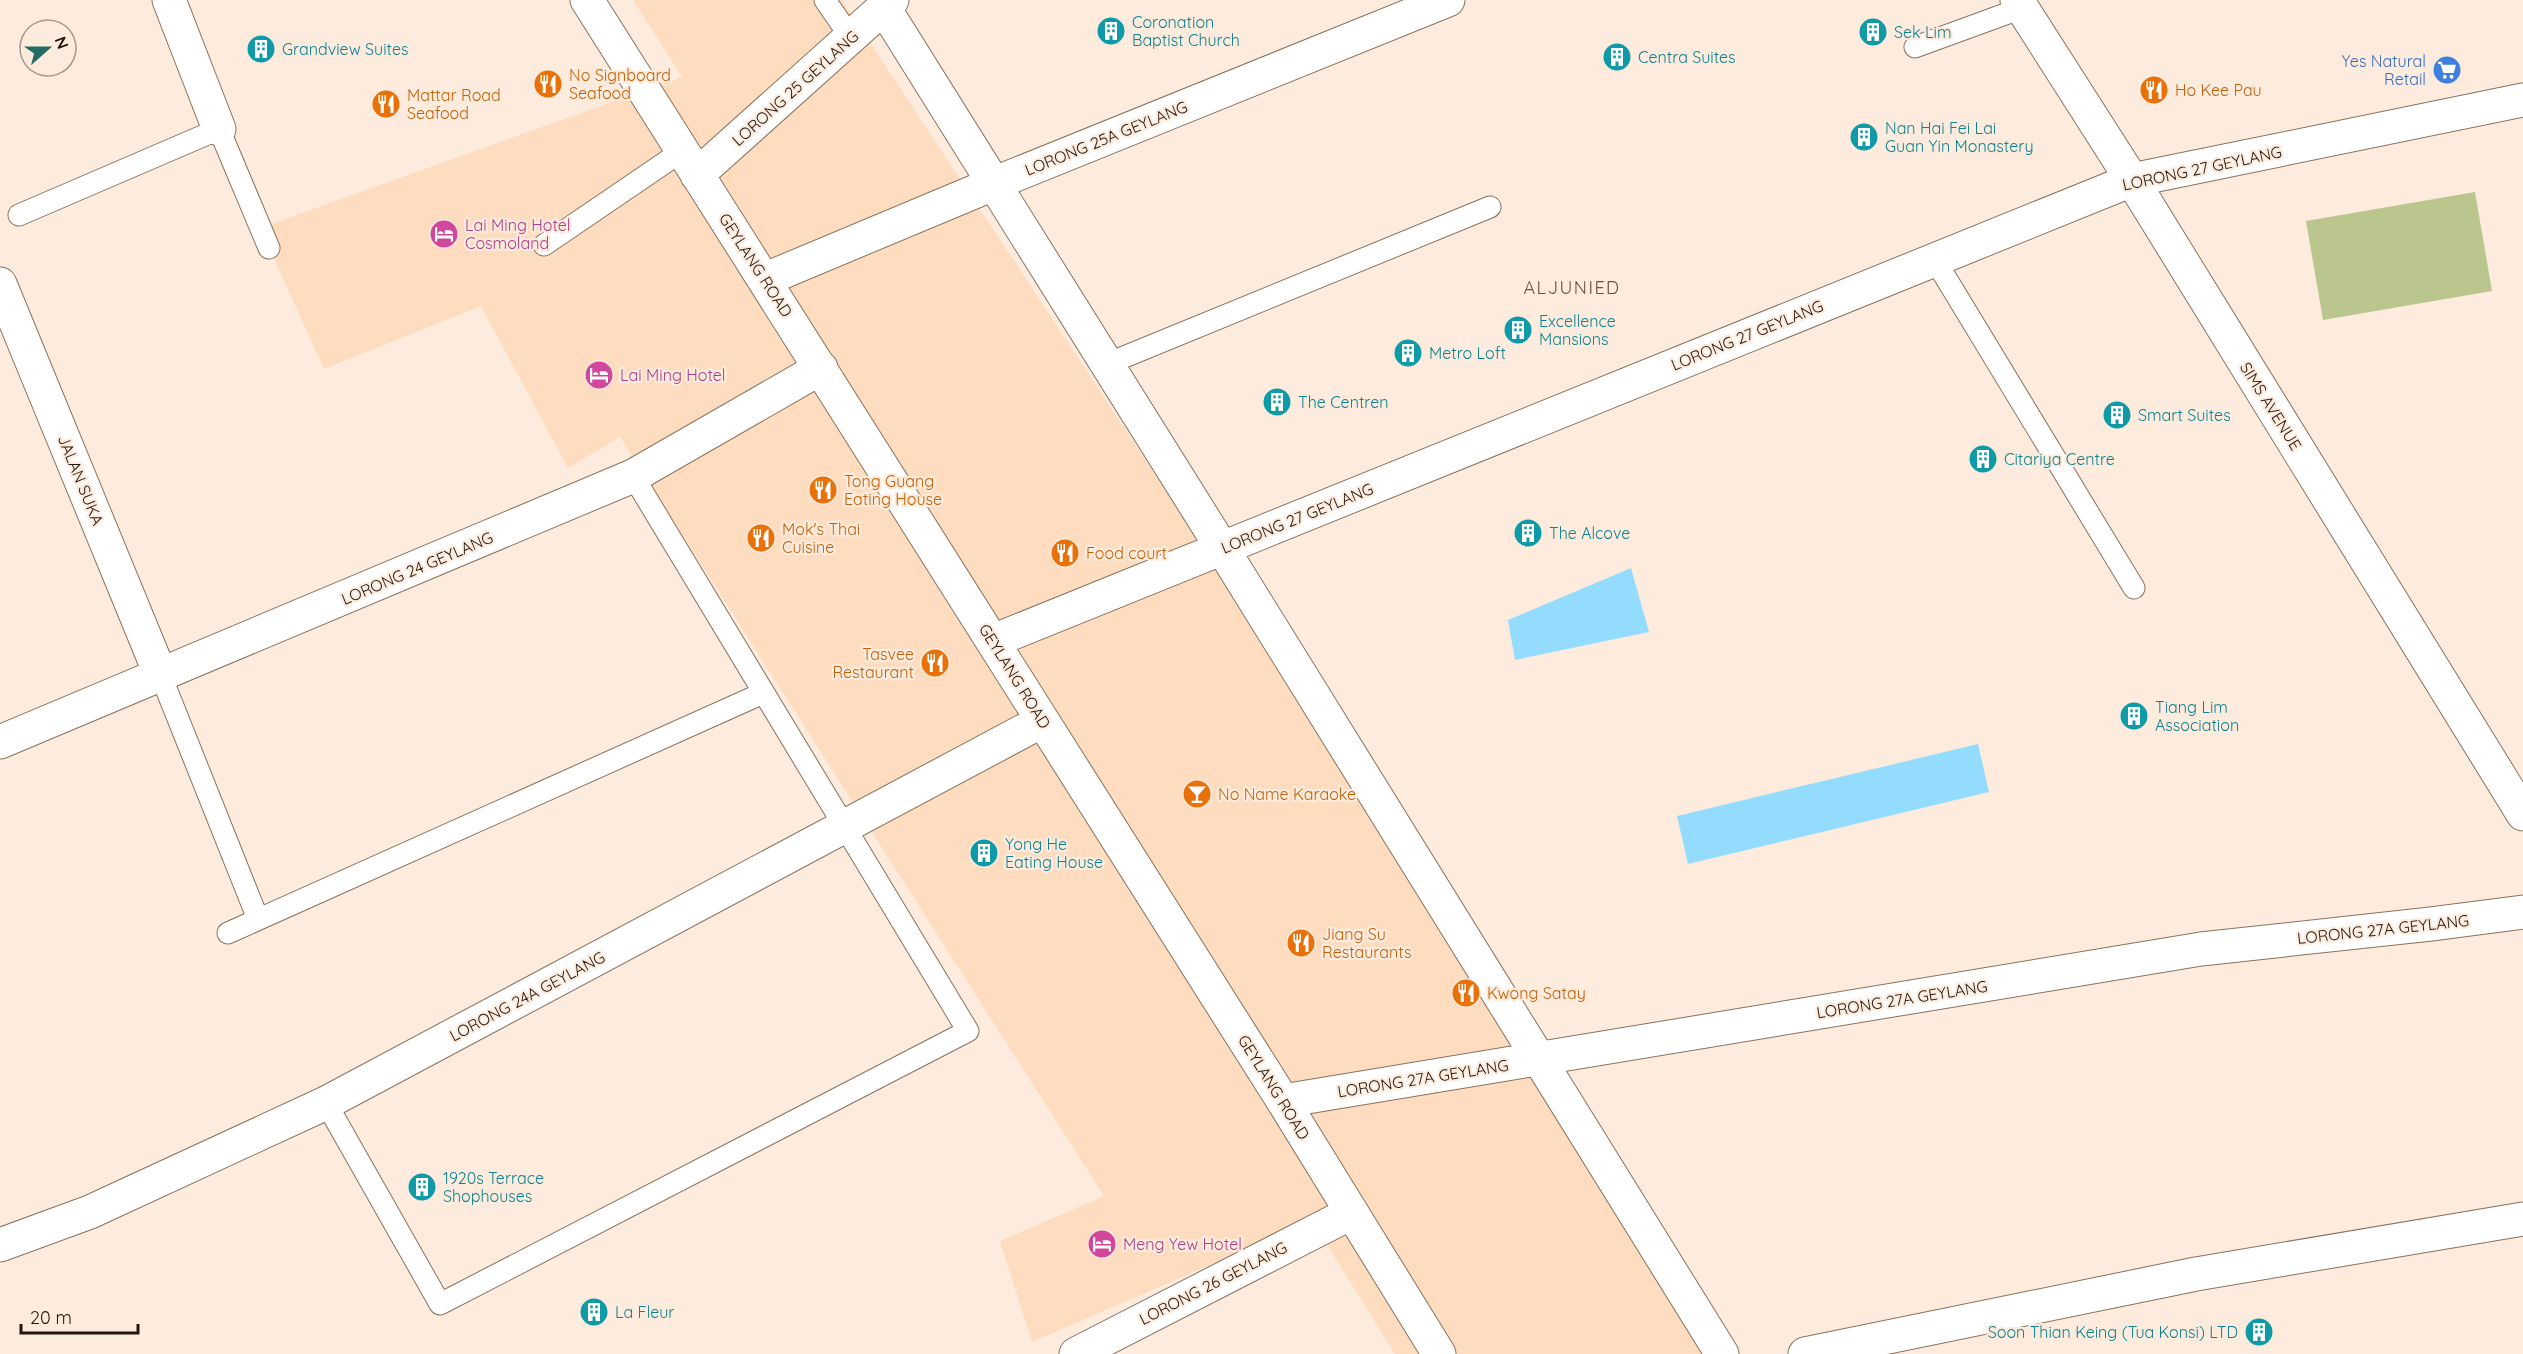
<svg xmlns="http://www.w3.org/2000/svg" width="2523" height="1354" font-family="Quicksand,sans-serif">
  <style>
    .built { fill: #fddcbf }
    .green { fill: #bbc68f }
    .water { fill: #94dcfd }
    .lines { fill: none; stroke-linecap: round; stroke-linejoin: round }
    .lane-casing { stroke: #8a725d; stroke-width: 23 }
    .street-casing { stroke: #8a725d; stroke-width: 35 }
    .primary-casing { stroke: #8a725d; stroke-width: 35 }
    .lane { stroke: #fff; stroke-width: 21 }
    .street { stroke: #fff; stroke-width: 33 }
    .primary { stroke: #fff; stroke-width: 33 }
    .labels { text-anchor: middle; stroke-width: 4.5; stroke-linejoin: round; paint-order: stroke }
    .culture-label { font-size: 16px; fill: #0d838f; stroke: #fdecde; text-anchor: start }
    .shop-label { font-size: 16px; fill: #366cbe; stroke: #fdecde; text-anchor: end }
    .food-label { font-size: 16px; fill: #c56008; stroke: #fdecde; text-anchor: start }
    .street-label { font-size: 16px; fill: #211810; stroke: #fdecde }
    .hotel-label { font-size: 16px; fill: #b23c85; stroke: #fdecde; text-anchor: start }
    .neighbourhood-label { font-size: 18px; letter-spacing: 1.5px; fill: #68513d; stroke: #fdecde }
  </style>
  <rect width="100%" height="100%" fill="#fdecde"/>
  <polygon class="built" points="633,0 842,0 1735,1354 1395,1354 1312,1221 1032,1342 1000,1241 1104,1196 620,437 568,468 481,306 324,369 260,228 682,77"/>
  <polygon class="green" points="2475,192 2492,291 2323,320 2306,221"/>
  <g class="water">
    <polygon points="1631,568 1649,632 1515,660 1508,620"/>
    <polygon points="1978,744 1989,792 1688,864 1677,816"/>
  </g>
  <g class="lines">
    <g class="lane-casing">
      <g id="lane">
        <polyline points="825,0 851,38"/>
        <polyline points="1915,47 2022,8"/>
        <polyline points="19,215 219,129 269,248"/>
        <polyline points="544,245 682,151"/>
        <polyline points="1935,260 2134,588"/>
        <polyline points="1107,364 1490,207"/>
        <polyline points="161,676 258,919"/>
        <polyline points="228,933 763,693"/>
        <polyline points="326,1103 440,1304 968,1031 633,476"/>
      </g>
    </g>
    <g class="street-casing">
      <g id="street">
        <polyline points="169,0 219,129"/>
        <polyline points="884,8 1222,548 1722,1354"/>
        <polyline points="697,175 892,0"/>
        <polyline points="766,279 993,184 1448,0"/>
        <polyline points="0,284 161,676"/>
        <polyline points="993,641 2132,180 2523,100"/>
        <polyline points="0,742 633,476 821,368"/>
        <polyline points="1283,1101 2201,949 2431,924 2523,912"/>
        <polyline points="0,1245 90,1212 326,1103 1042,721"/>
        <polyline points="1076,1354 1351,1213"/>
        <polyline points="1805,1354 2196,1274 2523,1219"/>
      </g>
    </g>
    <g class="primary-casing">
      <g id="primary">
        <polyline points="587,0 1283,1101 1439,1354"/>
        <polyline points="2017,0 2132,180 2523,814"/>
      </g>
    </g>
    <use href="#lane" class="lane"/>
    <use href="#street" class="street"/>
    <use href="#primary" class="primary"/>
  </g>
  <defs>
    <g id="building-disc" transform="scale(1.5)"><circle r="9.5" fill="#0f9aa8" stroke="#fdecde"/><path d="M-4-6H4V6H1V3H-1V6H-4ZM-2.5-4.3h1.7v1.8h-1.7ZM.8-4.3h1.7v1.8H.8ZM-2.5-1h1.7V.8h-1.7ZM.8-1h1.7V.8H.8Z" fill="#fff"/></g>
    <g id="supermarket-disc" transform="scale(1.5)"><circle r="9.5" fill="#3f7fe0" stroke="#fdecde"/><path d="M-6-5.5h2.5l.6 2H6L4.5 2H-2.5L-4.4-4H-6ZM-1.5 3.2a1.3 1.3 0 1 0 .1 0ZM3 3.2a1.3 1.3 0 1 0 .1 0Z" fill="#fff"/></g>
    <g id="restaurant-disc" transform="scale(1.5)"><circle r="9.5" fill="#e8710a" stroke="#fdecde"/><path d="M-5-6h1v4h1v-4h1v4h1v-4h1v5L-1.5 .5V6h-2V.5L-5-1ZM5-6V6H3V1.5H1.5Q1.5-4 5-6Z" fill="#fff"/></g>
    <g id="hotel-disc" transform="scale(1.5)"><circle r="9.5" fill="#d1479c" stroke="#fdecde"/><path d="M-6-4.5h1.5V1H6V5H4.5V3h-9V5H-6ZM-4 0a1.8 1.8 0 1 1 3.6 0ZM.5 0V-2.5h3Q6-2.5 6 0Z" fill="#fff"/></g>
    <g id="bar-disc" transform="scale(1.5)"><circle r="9.5" fill="#e8710a" stroke="#fdecde"/><path d="M-6-5H6L.8 .8V4.5H3.5V6h-7V4.5H-.8V.8Z" fill="#fff"/></g>
  </defs>
  <g fill-rule="evenodd">
    <use href="#building-disc" x="1111" y="31"/>
    <use href="#building-disc" x="1873" y="32"/>
    <use href="#building-disc" x="261" y="49"/>
    <use href="#building-disc" x="1617" y="57"/>
    <use href="#supermarket-disc" x="2447" y="70"/>
    <use href="#restaurant-disc" x="548" y="84"/>
    <use href="#restaurant-disc" x="2154" y="90"/>
    <use href="#restaurant-disc" x="386" y="104"/>
    <use href="#building-disc" x="1864" y="137"/>
    <use href="#hotel-disc" x="444" y="234"/>
    <use href="#building-disc" x="1518" y="330"/>
    <use href="#building-disc" x="1408" y="353"/>
    <use href="#hotel-disc" x="599" y="375"/>
    <use href="#building-disc" x="1277" y="402"/>
    <use href="#building-disc" x="2117" y="415"/>
    <use href="#building-disc" x="1983" y="459"/>
    <use href="#restaurant-disc" x="823" y="490"/>
    <use href="#building-disc" x="1528" y="533"/>
    <use href="#restaurant-disc" x="761" y="538"/>
    <use href="#restaurant-disc" x="1065" y="553"/>
    <use href="#restaurant-disc" x="935" y="663"/>
    <use href="#building-disc" x="2134" y="716"/>
    <use href="#bar-disc" x="1197" y="794"/>
    <use href="#building-disc" x="984" y="853"/>
    <use href="#restaurant-disc" x="1301" y="943"/>
    <use href="#restaurant-disc" x="1466" y="993"/>
    <use href="#building-disc" x="422" y="1187"/>
    <use href="#hotel-disc" x="1102" y="1244"/>
    <use href="#building-disc" x="594" y="1312"/>
    <use href="#building-disc" x="2259" y="1332"/>
  </g>
  <g class="labels">
    <g class="culture-label">
      <text x="1132" y="28">Coronation<tspan x="1132" dy="18">Baptist Church</tspan></text>
      <text x="1894" y="38">Sek Lim</text>
      <text x="282" y="55">Grandview Suites</text>
      <text x="1638" y="63">Centra Suites</text>
      <text x="1885" y="134">Nan Hai Fei Lai<tspan x="1885" dy="18">Guan Yin Monastery</tspan></text>
      <text x="1539" y="327">Excellence<tspan x="1539" dy="18">Mansions</tspan></text>
      <text x="1429" y="359">Metro Loft</text>
      <text x="1298" y="408">The Centren</text>
      <text x="2138" y="421">Smart Suites</text>
      <text x="2004" y="465">Citariya Centre</text>
      <text x="1549" y="539">The Alcove</text>
      <text x="2155" y="713">Tiang Lim<tspan x="2155" dy="18">Association</tspan></text>
      <text x="1005" y="850">Yong He<tspan x="1005" dy="18">Eating House</tspan></text>
      <text x="443" y="1184">1920s Terrace<tspan x="443" dy="18">Shophouses</tspan></text>
      <text x="615" y="1318">La Fleur</text>
      <text x="2238" y="1338" text-anchor="end">Soon Thian Keing (Tua Konsi) LTD</text>
    </g>
    <g class="shop-label">
      <text x="2426" y="67">Yes Natural<tspan x="2426" dy="18">Retail</tspan></text>
    </g>
    <g class="food-label">
      <text x="569" y="81">No Signboard<tspan x="569" dy="18">Seafood</tspan></text>
      <text x="2175" y="96">Ho Kee Pau</text>
      <text x="407" y="101">Mattar Road<tspan x="407" dy="18">Seafood</tspan></text>
      <text x="844" y="487">Tong Guang<tspan x="844" dy="18">Eating House</tspan></text>
      <text x="782" y="535">Mok's Thai<tspan x="782" dy="18">Cuisine</tspan></text>
      <text x="1086" y="559">Food court</text>
      <text x="914" y="660" text-anchor="end">Tasvee<tspan x="914" dy="18">Restaurant</tspan></text>
      <text x="1218" y="800">No Name Karaoke</text>
      <text x="1322" y="940">Jiang Su<tspan x="1322" dy="18">Restaurants</tspan></text>
      <text x="1487" y="999">Kwong Satay</text>
    </g>
    <g class="street-label">
      <text transform="translate(795 88) rotate(-42)" y="6">LORONG 25 GEYLANG</text>
      <text transform="translate(1106 138) rotate(-22)" y="6">LORONG 25A GEYLANG</text>
      <text transform="translate(2202 168) rotate(-12)" y="6">LORONG 27 GEYLANG</text>
      <text transform="translate(756 265) rotate(57)" y="6">GEYLANG ROAD</text>
      <text transform="translate(1747 335) rotate(-22)" y="6">LORONG 27 GEYLANG</text>
      <text transform="translate(2271 406) rotate(58)" y="6">SIMS AVENUE</text>
      <text transform="translate(81 480) rotate(68)" y="6">JALAN SUKA</text>
      <text transform="translate(1297 518) rotate(-22)" y="6">LORONG 27 GEYLANG</text>
      <text transform="translate(417 568) rotate(-23)" y="6">LORONG 24 GEYLANG</text>
      <text transform="translate(1015 676) rotate(58)" y="6">GEYLANG ROAD</text>
      <text transform="translate(2383 929) rotate(-6)" y="6">LORONG 27A GEYLANG</text>
      <text transform="translate(527 996) rotate(-28)" y="6">LORONG 24A GEYLANG</text>
      <text transform="translate(1902 999) rotate(-9)" y="6">LORONG 27A GEYLANG</text>
      <text transform="translate(1423 1078) rotate(-9)" y="6">LORONG 27A GEYLANG</text>
      <text transform="translate(1274 1087) rotate(58)" y="6">GEYLANG ROAD</text>
      <text transform="translate(1213 1283) rotate(-27)" y="6">LORONG 26 GEYLANG</text>
    </g>
    <g class="hotel-label">
      <text x="465" y="231">Lai Ming Hotel<tspan x="465" dy="18">Cosmoland</tspan></text>
      <text x="620" y="381">Lai Ming Hotel</text>
      <text x="1123" y="1250">Meng Yew Hotel</text>
    </g>
    <g class="neighbourhood-label">
      <text x="1572" y="294">ALJUNIED</text>
    </g>
  </g>
  <g transform="translate(48 48) rotate(69)"><circle r="28" fill="#fdecde" stroke="#a5978c" stroke-width="1.5"/>
  <path d="M0-4.5L10 22L0 15L-10 22Z" fill="#236b63"/>
  <text y="-9" font-size="16" font-weight="bold" text-anchor="middle" fill="#211810">N</text>
  </g>
  <path d="M21 1324v9h117v-9" fill="none" stroke="#211810" stroke-width="3"/>
  <text x="30" y="1324" font-size="18" fill="#211810" stroke="#fdecde" stroke-width="4.5" paint-order="stroke">20 m</text>
</svg>
